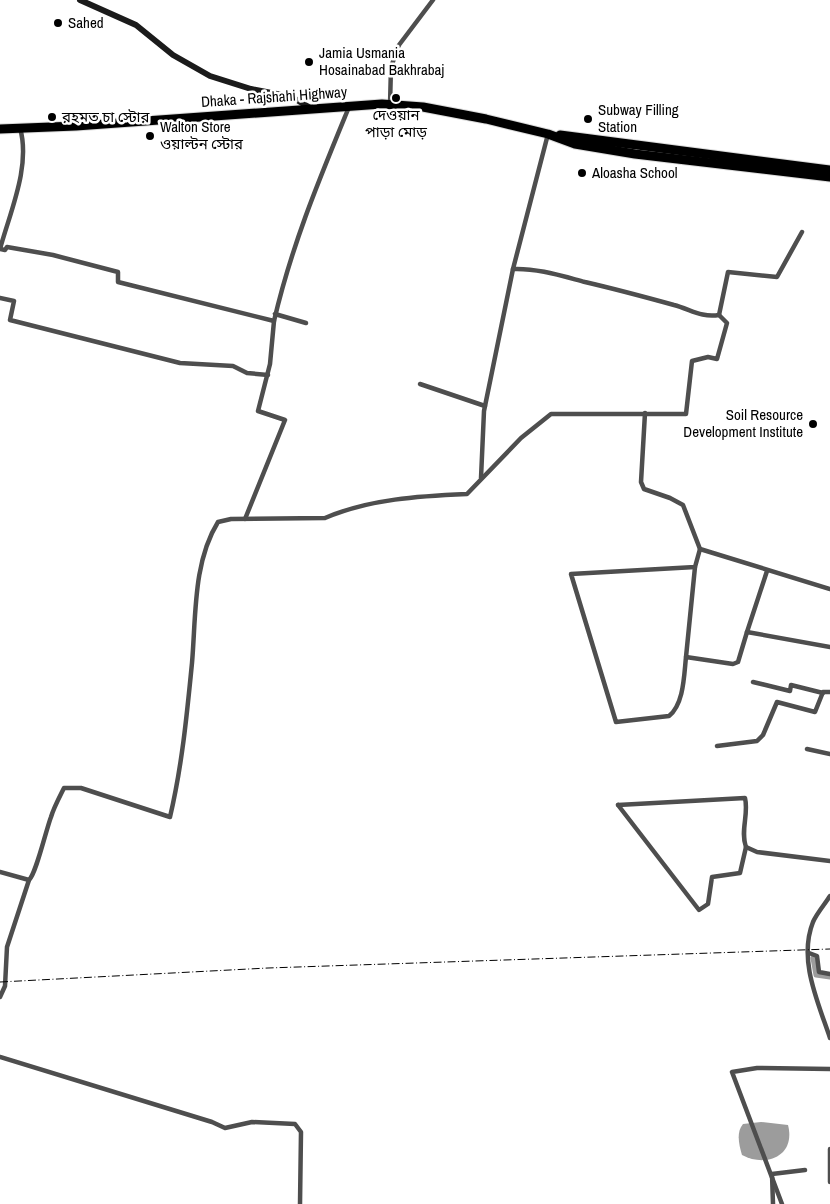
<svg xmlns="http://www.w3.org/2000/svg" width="830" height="1204" font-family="'Archivo Narrow','Noto Sans Bengali',sans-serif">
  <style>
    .water { fill: #9c9c9c }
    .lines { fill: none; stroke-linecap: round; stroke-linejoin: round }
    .canal { stroke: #9c9c9c; stroke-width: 5 }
    .highway-casing { stroke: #dbdbdb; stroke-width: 11 }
    .street { stroke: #4e4e4e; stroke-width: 4.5 }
    .secondary { stroke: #1b1b1b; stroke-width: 6 }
    .highway { stroke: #000; stroke-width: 9 }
    .rail { stroke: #000; stroke-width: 1; stroke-dasharray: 8 2.5 1 2.5; stroke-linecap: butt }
    .poi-dot { fill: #000; stroke: #fff; stroke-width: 2 }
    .labels { text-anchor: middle; stroke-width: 5; stroke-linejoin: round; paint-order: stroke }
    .poi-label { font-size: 15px; fill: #000; stroke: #fff; text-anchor: start }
    .street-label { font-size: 15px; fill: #000; stroke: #fff }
  </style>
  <rect width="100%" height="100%" fill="#fff"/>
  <path class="water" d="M761 1122 788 1125C796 1156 766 1168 742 1155 739 1145 736 1132 743 1124Z"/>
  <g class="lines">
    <polyline class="canal" points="813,958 816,975 830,977"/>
    <g class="highway-casing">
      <g id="highway">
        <polyline points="0,129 76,126 382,104 423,107 486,119 548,134 575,144 635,154 830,177"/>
        <polyline points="560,135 830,170"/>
      </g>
    </g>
    <g class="street">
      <polyline points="390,105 391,67 399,45 433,0"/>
      <path d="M20 128C31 166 10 212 0 249L5 250 7 247 53 255 118 272V282L274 321C292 244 319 180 349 107"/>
      <polyline points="513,269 548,134"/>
      <polyline points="0,298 14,301 10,320 180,363 233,366 247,373 268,375"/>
      <polyline points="275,314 306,323"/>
      <polyline points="420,384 485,406"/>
      <path d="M645 413 641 482 644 489 670 498 683 505 700 549 695 567 571 574 616 722 669 716C684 704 684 675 686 657L733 664 738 662 747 632 830 647"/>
      <path d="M481 478 484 411 513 269C537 268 562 276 585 282 615 289 645 297 674 305 690 309 701 318 719 315L728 272 777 277 802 232"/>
      <polyline points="245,519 285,420 258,411 270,364 274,321"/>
      <polyline points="700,549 830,589"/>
      <polyline points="747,632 767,571"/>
      <polyline points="686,657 695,567"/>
      <polyline points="753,682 790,691 791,685 823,693"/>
      <polyline points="717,746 757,741 763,735 777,702 815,712 823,692 830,692"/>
      <polyline points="807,749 830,754"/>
      <path d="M618 805 745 798C749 814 740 831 746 847L757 852 830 861"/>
      <polyline points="618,805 699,910 708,904 712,877 740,873 746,847"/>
      <polyline points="0,872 29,880"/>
      <path d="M830 896C825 904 817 913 813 922 798 960 818 1002 830 1038"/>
      <polyline points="809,953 817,956 819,972 830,974"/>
      <path d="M0 997 5 986 7 947 29 880C36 874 46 830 51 817 54 807 59 798 64 788H81L170 817C182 766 187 714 192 663 196 617 193 562 218 522L231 519 325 518C369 499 420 496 467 494L521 438 551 414H686L692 361 708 357 717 359 727 323 719 315"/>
      <polyline points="0,1057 212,1122 225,1128 252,1122 295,1124 301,1132 300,1204"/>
      <polyline points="830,1149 830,1182"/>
      <polyline points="773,1204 772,1174 805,1170"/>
      <polyline points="782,1204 732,1072 757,1068 830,1069"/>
    </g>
    <polyline class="secondary" points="80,0 136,25 173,55 210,76 251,89 292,97 312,109"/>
    <use href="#highway" class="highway"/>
    <polyline class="rail" points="0,982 268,968 830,949"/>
  </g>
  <g class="poi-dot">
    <circle cx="58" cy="23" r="5"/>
    <circle cx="309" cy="62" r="5"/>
    <circle cx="396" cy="98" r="5"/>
    <circle cx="52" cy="117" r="5"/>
    <circle cx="588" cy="119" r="5"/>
    <circle cx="150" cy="136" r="5"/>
    <circle cx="582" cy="173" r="5"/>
    <circle cx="813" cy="424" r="5"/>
  </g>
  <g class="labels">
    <g class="poi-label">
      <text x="68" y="28">Sahed</text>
      <text x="319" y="58">Jamia Usmania<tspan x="319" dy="17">Hosainabad Bakhrabaj</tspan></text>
      <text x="598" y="115">Subway Filling<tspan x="598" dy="17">Station</tspan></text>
      <text x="396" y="120" text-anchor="middle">দেওয়ান<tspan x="396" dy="17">পাড়া মোড়</tspan></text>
      <text x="62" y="122">রহমত চা স্টোর</text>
      <text x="160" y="132">Walton Store<tspan x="160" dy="17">ওয়াল্টন স্টোর</tspan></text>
      <text x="592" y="178">Aloasha School</text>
      <text x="803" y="420" text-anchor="end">Soil Resource<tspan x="803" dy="17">Development Institute</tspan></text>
    </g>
    <g class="street-label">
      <text transform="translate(274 97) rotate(-4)" y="5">Dhaka - Rajshahi Highway</text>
    </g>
  </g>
</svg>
